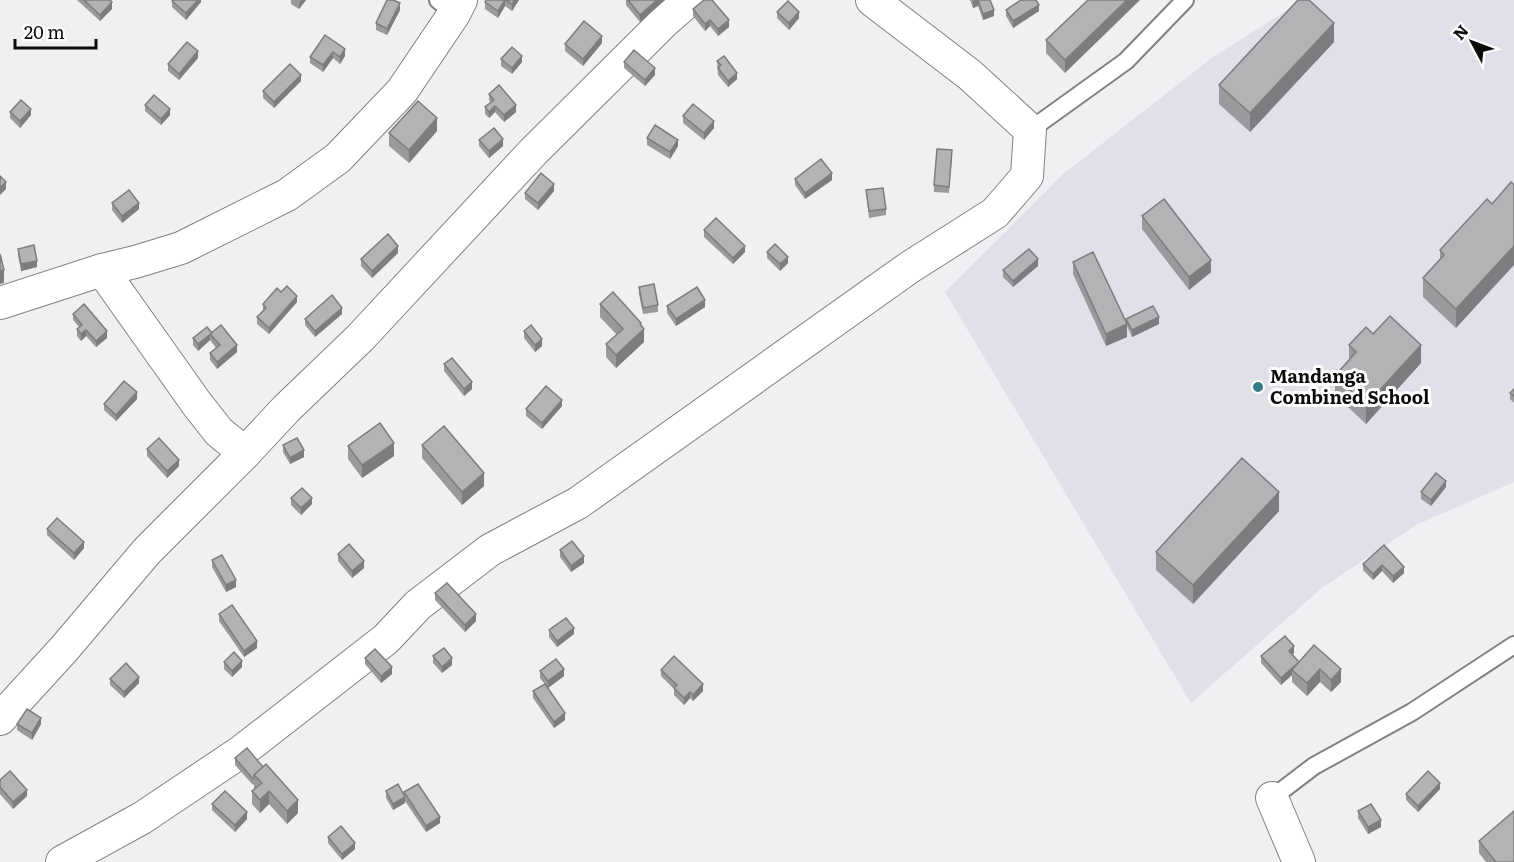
<svg xmlns="http://www.w3.org/2000/svg" width="1514" height="862" font-family="Literata,serif">
  <style>
    .built { fill: #dfe0e8 }
    .lines { fill: none; stroke-linecap: round; stroke-linejoin: round }
    .lane-casing { stroke: #818182; stroke-width: 20 }
    .street-casing { stroke: #818182; stroke-width: 34 }
    .lane { stroke: #fff; stroke-width: 16 }
    .street { stroke: #fff; stroke-width: 32 }
    .wall { fill: #9a9a9c }
    .shaded-wall { fill: #7d7d7f }
    .building { fill: #b3b3b5; stroke: #7d7d7f; stroke-width: 1.5 }
    .poi-dot { fill: #357b87; stroke: #fefeff; stroke-width: 2 }
    .labels { text-anchor: middle; stroke-width: 6; stroke-linejoin: round; paint-order: stroke }
    .poi-label { font-size: 18px; font-weight: bold; fill: #0c0c0d; stroke: #fefeff; text-anchor: start }
  </style>
  <rect width="100%" height="100%" fill="#f0f0f2"/>
  <polygon class="built" points="1303,0 1514,0 1514,482 1416,525 1323,587 1191,703 945,292 1062,175 1213,57"/>
  <g class="lines">
    <g class="lane-casing">
      <g id="lane">
        <polyline points="438,0 454,14"/>
        <polyline points="1030,130 1126,61 1185,0"/>
        <polyline points="1272,798 1314,766 1412,712 1514,645"/>
      </g>
    </g>
    <g class="street-casing">
      <g id="street">
        <polyline points="0,303 102,270 135,262 181,248 287,195 338,158 402,91 454,14 461,0"/>
        <polyline points="245,453 286,409 360,338 533,152 665,21 689,0"/>
        <polyline points="0,719 64,649 147,551 245,453 219,432 197,404 102,270"/>
        <polyline points="1272,798 1299,862"/>
        <polyline points="62,862 142,818 242,751 386,639 418,605 490,550 578,503 910,267 995,213 1027,176 1030,130 970,75 872,0"/>
      </g>
    </g>
    <use href="#lane" class="lane"/>
    <use href="#street" class="street"/>
  </g>
  <g class="wall">
    <polygon points="77,0 110,0 112,9 100,21"/>
    <polygon points="201,0 201,2 186,20 172,7 172,1"/>
    <polygon points="291,0 306,0 299,9 291,4"/>
    <polygon points="486,0 519,0 512,11 505,6 498,18 485,9 485,2"/>
    <polygon points="626,0 665,0 640,22 626,5"/>
    <polygon points="970,0 990,0 994,16 983,20 978,6 973,8"/>
    <polygon points="1088,0 1065,73 1046,53 1046,40"/>
    <polygon points="693,9 729,27 718,36 710,26 705,31 693,16"/>
    <polygon points="400,10 387,35 376,30 376,23"/>
    <polygon points="1006,10 1039,11 1013,28 1006,16"/>
    <polygon points="777,12 799,18 789,30 777,18"/>
    <polygon points="1334,42 1250,132 1219,104 1219,85"/>
    <polygon points="602,43 583,66 565,51 565,44"/>
    <polygon points="345,49 345,56 340,64 333,58 323,72 310,63 310,57"/>
    <polygon points="198,58 179,80 168,71 168,64"/>
    <polygon points="501,59 522,62 512,74 501,66"/>
    <polygon points="717,61 737,79 728,87 718,75"/>
    <polygon points="624,62 655,75 645,86 624,68"/>
    <polygon points="301,81 274,108 263,98 263,91"/>
    <polygon points="489,94 516,112 504,122 495,112 489,118 485,114 485,107 491,103 489,100"/>
    <polygon points="145,105 170,115 161,125 145,111"/>
    <polygon points="10,112 31,115 20,128 10,118"/>
    <polygon points="683,116 714,128 704,140 683,123"/>
    <polygon points="437,131 409,163 389,146 389,133"/>
    <polygon points="647,138 678,146 670,159 647,145"/>
    <polygon points="479,140 503,146 489,158 479,146"/>
    <polygon points="952,157 949,193 934,192 934,185"/>
    <polygon points="795,179 832,180 805,199 795,185"/>
    <polygon points="866,190 886,209 886,215 869,218"/>
    <polygon points="554,191 538,210 525,199 525,193"/>
    <polygon points="112,203 139,209 122,223 112,210"/>
    <polygon points="1492,204 1456,328 1423,297 1423,278 1440,259 1440,250"/>
    <polygon points="1142,216 1211,272 1189,290 1142,229"/>
    <polygon points="704,230 745,252 733,264 704,237"/>
    <polygon points="18,249 37,267 21,271 18,255"/>
    <polygon points="767,252 788,263 780,271 767,258"/>
    <polygon points="398,253 372,278 361,266 361,259"/>
    <polygon points="1073,262 1126,323 1126,319 1159,324 1132,337 1127,326 1127,337 1106,346 1073,274"/>
    <polygon points="1038,266 1013,287 1003,277 1003,270"/>
    <polygon points="639,287 658,305 658,312 643,314 639,294"/>
    <polygon points="281,292 297,302 269,334 257,324 257,317 263,311 263,304"/>
    <polygon points="600,304 641,326 644,342 616,368 606,357 606,344 617,335 600,317"/>
    <polygon points="667,306 705,307 676,326 667,313"/>
    <polygon points="73,314 107,338 96,347 86,336 81,341 77,336 77,329 79,327 73,320"/>
    <polygon points="342,314 315,337 305,325 305,319"/>
    <polygon points="524,331 542,346 535,352 524,338"/>
    <polygon points="212,333 237,352 217,369 210,360 210,353 216,348 210,340 198,351 193,345 193,338"/>
    <polygon points="1349,345 1421,363 1366,424 1335,395 1335,376 1349,360"/>
    <polygon points="444,364 472,389 464,396 444,371"/>
    <polygon points="1514,389 1514,403 1510,399 1510,393"/>
    <polygon points="137,399 116,421 104,410 104,404"/>
    <polygon points="562,406 542,429 526,416 526,409"/>
    <polygon points="283,445 304,457 290,464 283,452"/>
    <polygon points="422,445 484,486 462,505 422,458"/>
    <polygon points="348,446 394,456 362,478 348,459"/>
    <polygon points="147,449 179,466 167,478 147,456"/>
    <polygon points="1446,487 1431,506 1421,499 1421,492"/>
    <polygon points="291,498 312,504 301,515 291,505"/>
    <polygon points="1279,511 1193,604 1156,570 1156,552"/>
    <polygon points="47,529 84,548 74,560 47,535"/>
    <polygon points="560,550 584,563 571,572 560,557"/>
    <polygon points="338,554 364,568 352,578 338,561"/>
    <polygon points="212,560 236,587 226,592 212,567"/>
    <polygon points="1363,564 1404,567 1404,573 1393,583 1382,571 1373,580 1363,570"/>
    <polygon points="435,593 476,621 465,632 435,600"/>
    <polygon points="219,614 257,648 244,657 219,621"/>
    <polygon points="549,630 574,634 557,647 549,637"/>
    <polygon points="1314,645 1341,682 1331,692 1320,682 1307,696 1292,682 1292,675 1281,685 1261,663 1261,656 1294,653 1292,655 1299,662"/>
    <polygon points="433,656 452,665 442,673 433,663"/>
    <polygon points="365,658 392,674 381,683 365,664"/>
    <polygon points="224,662 242,667 232,677 224,669"/>
    <polygon points="661,670 703,691 693,701 690,698 684,705 674,695 674,689 661,676"/>
    <polygon points="540,671 564,676 548,688 540,678"/>
    <polygon points="110,679 139,683 124,698 110,685"/>
    <polygon points="533,691 565,720 554,728 533,698"/>
    <polygon points="17,724 41,724 32,740 17,730"/>
    <polygon points="235,758 298,813 287,824 269,804 260,813 252,804 252,791 255,789 254,788 254,784 253,785 235,765"/>
    <polygon points="0,780 27,796 13,809 0,794"/>
    <polygon points="1440,789 1418,812 1406,800 1406,794"/>
    <polygon points="386,791 404,795 404,792 440,823 426,832 405,801 405,803 393,810 386,798"/>
    <polygon points="212,804 247,819 235,832 212,810"/>
    <polygon points="1358,811 1381,827 1368,834 1358,818"/>
    <polygon points="328,837 355,849 342,860 328,843"/>
    <polygon points="1479,841 1514,862 1486,862 1479,853"/>
  </g>
  <g class="shaded-wall">
    <polygon points="198,0 201,0 201,2 186,20 186,13"/>
    <polygon points="301,0 306,0 299,9 299,3"/>
    <polygon points="505,0 505,6 498,18 498,11"/>
    <polygon points="515,0 519,0 512,11 512,4"/>
    <polygon points="657,0 665,0 640,22 640,15"/>
    <polygon points="976,0 978,0 978,6 973,8 973,1"/>
    <polygon points="1127,0 1140,0 1065,73 1065,60"/>
    <polygon points="112,2 112,9 100,21 100,15"/>
    <polygon points="400,3 400,10 387,35 387,29"/>
    <polygon points="1039,5 1039,11 1013,28 1013,21"/>
    <polygon points="994,10 994,16 983,20 983,14"/>
    <polygon points="799,12 799,18 789,30 789,23"/>
    <polygon points="710,20 710,26 705,31 705,24"/>
    <polygon points="729,20 729,27 718,36 718,29"/>
    <polygon points="1334,23 1334,42 1250,132 1250,113"/>
    <polygon points="602,36 602,43 583,66 583,59"/>
    <polygon points="345,49 345,56 340,64 340,57"/>
    <polygon points="198,51 198,58 179,80 179,74"/>
    <polygon points="333,52 333,58 323,72 323,65"/>
    <polygon points="522,56 522,62 512,74 512,68"/>
    <polygon points="655,68 655,75 645,86 645,80"/>
    <polygon points="737,73 737,79 728,87 728,81"/>
    <polygon points="301,75 301,81 274,108 274,102"/>
    <polygon points="516,105 516,112 504,122 504,115"/>
    <polygon points="495,106 495,112 489,118 489,112"/>
    <polygon points="31,109 31,115 20,128 20,121"/>
    <polygon points="170,109 170,115 161,125 161,119"/>
    <polygon points="437,118 437,131 409,163 409,150"/>
    <polygon points="714,121 714,128 704,140 704,133"/>
    <polygon points="503,139 503,146 489,158 489,151"/>
    <polygon points="678,140 678,146 670,159 670,152"/>
    <polygon points="832,173 832,180 805,199 805,193"/>
    <polygon points="6,182 6,189 0,195 0,188"/>
    <polygon points="554,184 554,191 538,210 538,203"/>
    <polygon points="139,203 139,209 122,223 122,216"/>
    <polygon points="398,246 398,253 372,278 372,271"/>
    <polygon points="745,246 745,252 733,264 733,258"/>
    <polygon points="1514,246 1514,265 1456,328 1456,309"/>
    <polygon points="788,257 788,263 780,271 780,264"/>
    <polygon points="1038,259 1038,266 1013,287 1013,281"/>
    <polygon points="1211,260 1211,272 1189,290 1189,277"/>
    <polygon points="37,261 37,267 21,271 21,264"/>
    <polygon points="4,270 4,283 0,284 0,271"/>
    <polygon points="297,296 297,302 269,334 269,328"/>
    <polygon points="705,300 705,307 676,326 676,319"/>
    <polygon points="342,308 342,314 315,337 315,331"/>
    <polygon points="1159,317 1159,324 1132,337 1132,330"/>
    <polygon points="641,323 641,331 644,329 644,342 616,368 616,355"/>
    <polygon points="1127,324 1127,337 1106,346 1106,334"/>
    <polygon points="86,330 86,336 81,341 81,334"/>
    <polygon points="107,331 107,338 96,347 96,341"/>
    <polygon points="210,334 210,340 198,351 198,344"/>
    <polygon points="542,339 542,346 535,352 535,345"/>
    <polygon points="237,345 237,352 217,369 217,362"/>
    <polygon points="1421,345 1421,363 1366,424 1366,405"/>
    <polygon points="472,382 472,389 464,396 464,389"/>
    <polygon points="137,392 137,399 116,421 116,415"/>
    <polygon points="562,400 562,406 542,429 542,423"/>
    <polygon points="394,443 394,456 362,478 362,465"/>
    <polygon points="304,450 304,457 290,464 290,458"/>
    <polygon points="179,460 179,466 167,478 167,471"/>
    <polygon points="484,473 484,486 462,505 462,492"/>
    <polygon points="1446,481 1446,487 1431,506 1431,500"/>
    <polygon points="1279,492 1279,511 1193,604 1193,585"/>
    <polygon points="312,498 312,504 301,515 301,508"/>
    <polygon points="84,542 84,548 74,560 74,553"/>
    <polygon points="584,556 584,563 571,572 571,566"/>
    <polygon points="364,561 364,568 352,578 352,571"/>
    <polygon points="1382,565 1382,571 1373,580 1373,574"/>
    <polygon points="1404,567 1404,573 1393,583 1393,576"/>
    <polygon points="236,580 236,587 226,592 226,585"/>
    <polygon points="476,614 476,621 465,632 465,625"/>
    <polygon points="574,628 574,634 557,647 557,641"/>
    <polygon points="257,641 257,648 244,657 244,651"/>
    <polygon points="1294,646 1294,653 1289,658 1289,651"/>
    <polygon points="452,658 452,665 442,673 442,667"/>
    <polygon points="242,661 242,667 232,677 232,671"/>
    <polygon points="1299,662 1292,670 1292,675 1281,685 1281,678"/>
    <polygon points="392,667 392,674 381,683 381,676"/>
    <polygon points="564,669 564,676 548,688 548,681"/>
    <polygon points="1320,669 1320,682 1307,696 1307,683"/>
    <polygon points="1341,669 1341,682 1331,692 1331,680"/>
    <polygon points="139,677 139,683 124,698 124,692"/>
    <polygon points="703,684 703,691 693,701 693,695"/>
    <polygon points="690,692 690,698 684,705 684,698"/>
    <polygon points="565,713 565,720 554,728 554,722"/>
    <polygon points="41,718 41,724 32,740 32,733"/>
    <polygon points="1440,783 1440,789 1418,812 1418,806"/>
    <polygon points="27,790 27,796 13,809 13,802"/>
    <polygon points="269,791 269,804 260,813 260,800"/>
    <polygon points="405,797 405,803 393,810 393,804"/>
    <polygon points="298,800 298,813 287,824 287,811"/>
    <polygon points="247,812 247,819 235,832 235,825"/>
    <polygon points="440,817 440,823 426,832 426,826"/>
    <polygon points="1381,820 1381,827 1368,834 1368,827"/>
    <polygon points="355,843 355,849 342,860 342,854"/>
  </g>
  <g class="building">
    <polygon points="84,0 110,0 112,2 100,15"/>
    <polygon points="173,0 198,0 186,13 172,1"/>
    <polygon points="387,0 393,0 400,3 387,29 376,23"/>
    <polygon points="486,0 505,0 498,11 485,2"/>
    <polygon points="506,0 515,0 512,4"/>
    <polygon points="628,0 657,0 640,15"/>
    <polygon points="704,0 712,0 729,20 718,29 710,20 705,24 693,9"/>
    <polygon points="978,0 990,0 994,10 983,14"/>
    <polygon points="1021,0 1036,0 1039,5 1013,21 1006,10"/>
    <polygon points="1088,0 1127,0 1065,60 1046,40"/>
    <polygon points="1298,0 1309,0 1334,23 1250,113 1219,85"/>
    <polygon points="788,1 799,12 789,23 777,12"/>
    <polygon points="584,21 602,36 583,59 565,44"/>
    <polygon points="325,35 345,49 340,57 333,52 323,65 310,57"/>
    <polygon points="187,42 198,51 179,74 168,64"/>
    <polygon points="512,47 522,56 512,68 501,59"/>
    <polygon points="634,50 655,68 645,80 624,62"/>
    <polygon points="724,56 737,73 728,81 718,68 721,65 717,61"/>
    <polygon points="290,64 301,75 274,102 263,91"/>
    <polygon points="499,85 516,105 504,115 495,106 489,112 485,107 494,100 489,94"/>
    <polygon points="154,95 170,109 161,119 145,105"/>
    <polygon points="21,100 31,109 20,121 10,112"/>
    <polygon points="418,101 437,118 409,150 389,133"/>
    <polygon points="693,104 714,121 704,133 683,116"/>
    <polygon points="655,125 678,140 670,152 647,138"/>
    <polygon points="494,128 503,139 489,151 479,140"/>
    <polygon points="937,149 952,150 949,187 934,185"/>
    <polygon points="821,159 832,173 805,193 795,179"/>
    <polygon points="541,173 554,184 538,203 525,193"/>
    <polygon points="0,176 6,182 0,188"/>
    <polygon points="1511,182 1514,185 1514,246 1456,309 1423,278 1444,255 1440,250 1487,199 1492,204"/>
    <polygon points="883,188 886,209 869,211 866,190"/>
    <polygon points="129,190 139,203 122,216 112,203"/>
    <polygon points="1164,199 1211,260 1189,277 1142,216"/>
    <polygon points="716,218 745,246 733,258 704,230"/>
    <polygon points="388,234 398,246 372,271 361,259"/>
    <polygon points="775,244 788,257 780,264 767,252"/>
    <polygon points="34,245 37,261 21,264 18,249"/>
    <polygon points="1029,249 1038,259 1013,281 1003,270"/>
    <polygon points="1093,252 1127,324 1106,334 1073,262"/>
    <polygon points="0,254 4,270 0,271"/>
    <polygon points="654,284 658,305 643,308 639,287"/>
    <polygon points="287,286 297,296 269,328 257,317 266,308 263,304 277,288 281,292"/>
    <polygon points="697,287 705,300 676,319 667,306"/>
    <polygon points="613,292 641,323 640,324 644,329 616,355 606,344 623,329 600,304"/>
    <polygon points="332,295 342,308 315,331 305,319"/>
    <polygon points="84,304 107,331 96,341 86,330 81,334 77,329 82,325 73,314"/>
    <polygon points="1153,306 1159,317 1132,330 1126,319"/>
    <polygon points="1390,316 1421,345 1366,405 1335,376 1356,352 1349,345 1366,327 1373,334"/>
    <polygon points="221,325 237,345 217,362 210,353 220,345 210,334"/>
    <polygon points="531,325 542,339 535,345 524,331"/>
    <polygon points="207,327 212,333 198,344 193,338"/>
    <polygon points="452,358 472,382 464,389 444,364"/>
    <polygon points="124,381 137,392 116,415 104,404"/>
    <polygon points="546,386 562,400 542,423 526,409"/>
    <polygon points="1514,389 1514,396 1510,393"/>
    <polygon points="380,423 394,443 362,465 348,446"/>
    <polygon points="444,426 484,473 462,492 422,445"/>
    <polygon points="159,438 179,460 167,471 147,449"/>
    <polygon points="297,438 304,450 290,458 283,445"/>
    <polygon points="1242,458 1279,492 1193,585 1156,552"/>
    <polygon points="1436,473 1446,481 1431,500 1421,492"/>
    <polygon points="302,488 312,498 301,508 291,498"/>
    <polygon points="57,518 84,542 74,553 47,529"/>
    <polygon points="572,541 584,556 571,566 560,550"/>
    <polygon points="349,544 364,561 352,571 338,554"/>
    <polygon points="1384,545 1404,567 1393,576 1382,565 1373,574 1363,564"/>
    <polygon points="222,555 236,580 226,585 212,560"/>
    <polygon points="447,583 476,614 465,625 435,593"/>
    <polygon points="232,605 257,641 244,651 219,614"/>
    <polygon points="566,618 574,628 557,641 549,630"/>
    <polygon points="1285,636 1294,646 1289,651 1299,662 1281,678 1261,656"/>
    <polygon points="1314,645 1341,669 1331,680 1320,669 1307,683 1292,670"/>
    <polygon points="444,648 452,658 442,667 433,656"/>
    <polygon points="375,649 392,667 381,676 365,658"/>
    <polygon points="234,652 242,661 232,671 224,662"/>
    <polygon points="674,656 703,684 693,695 690,692 684,698 674,688 677,685 661,670"/>
    <polygon points="556,659 564,669 548,681 540,671"/>
    <polygon points="126,663 139,677 124,692 110,679"/>
    <polygon points="545,684 565,713 554,722 533,691"/>
    <polygon points="27,709 41,718 32,733 17,724"/>
    <polygon points="247,748 263,767 254,775 254,778 253,779 235,758"/>
    <polygon points="266,764 298,800 287,811 269,791 260,800 252,791 262,783 254,775"/>
    <polygon points="10,771 27,790 13,802 0,787 0,780"/>
    <polygon points="1428,771 1440,783 1418,806 1406,794"/>
    <polygon points="398,784 405,797 393,804 386,791"/>
    <polygon points="418,784 440,817 426,826 404,792"/>
    <polygon points="225,791 247,812 235,825 212,804"/>
    <polygon points="1371,804 1381,820 1368,827 1358,811"/>
    <polygon points="1514,811 1514,862 1496,862 1479,841"/>
    <polygon points="341,826 355,843 342,854 328,837"/>
  </g>
  <circle class="poi-dot" cx="1258" cy="387" r="6"/>
  <g class="labels">
    <g class="poi-label">
      <text x="1270" y="383">Mandanga<tspan x="1270" dy="21">Combined School</tspan></text>
    </g>
  </g>
  <g transform="translate(1472 42) rotate(311)" stroke="#fefeff" stroke-width="4.5" paint-order="stroke">
  <path d="M0-4.5L10 22L0 15L-10 22Z" fill="#0c0c0d"/>
  <text y="-9" font-size="16" font-weight="bold" text-anchor="middle" fill="#0c0c0d">N</text>
  </g>
  <path d="M15 39v9h81v-9" fill="none" stroke="#0c0c0d" stroke-width="3"/>
  <text x="24" y="39" font-size="18" fill="#0c0c0d" stroke="#fefeff" stroke-width="4.5" paint-order="stroke">20 m</text>
</svg>
